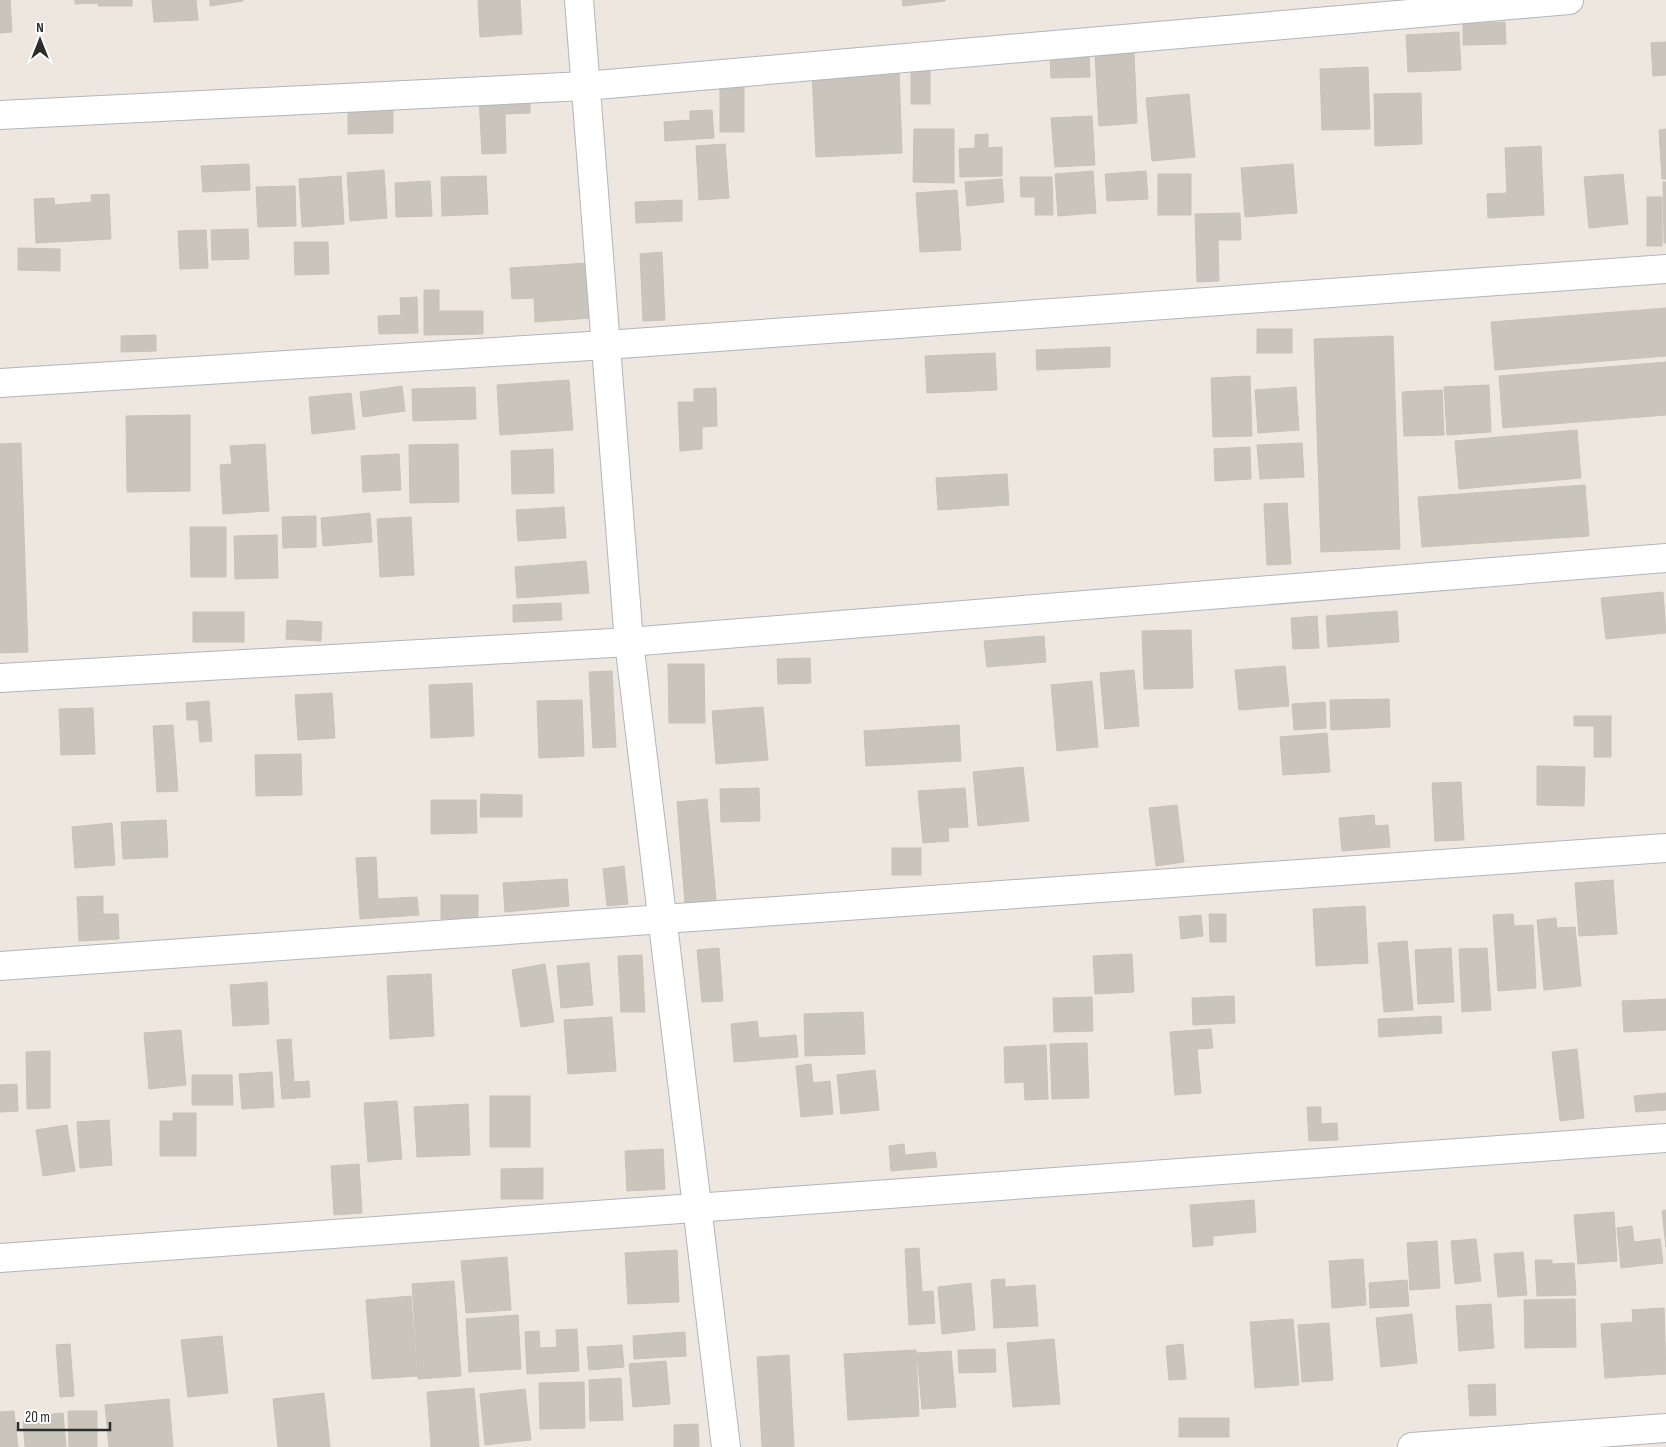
<svg xmlns="http://www.w3.org/2000/svg" width="1666" height="1447" font-family="'Sofia Sans Condensed',sans-serif">
  <style>
    .building { fill: #c9c5bd; stroke: #c8c3b8 }
    .lines { fill: none; stroke-linecap: round; stroke-linejoin: round }
    .minor-casing { stroke: #b2b5bf; stroke-width: 30 }
    .minor { stroke: #fff; stroke-width: 28 }
  </style>
  <rect width="100%" height="100%" fill="#ede7df"/>
  <g class="building">
    <polygon points="0,0 10,0 12,32 0,33"/>
    <polygon points="75,0 98,0 98,3 75,4"/>
    <rect x="98" y="0" width="34" height="6"/>
    <polygon points="152,0 196,0 198,20 154,22"/>
    <polygon points="210,0 243,0 243,1 210,6"/>
    <polygon points="478,0 520,0 522,34 480,37"/>
    <polygon points="902,0 945,0 945,1 903,6"/>
    <polygon points="1505,22 1506,44 1463,45 1463,24"/>
    <polygon points="1459,32 1461,70 1408,72 1406,35"/>
    <polygon points="1666,42 1666,75 1653,76 1651,43"/>
    <polygon points="1134,52 1137,123 1099,126 1095,55"/>
    <polygon points="1089,54 1090,77 1051,78 1050,55"/>
    <rect x="911" y="67" width="19" height="37"/>
    <polygon points="1368,67 1370,129 1322,130 1320,69"/>
    <polygon points="899,70 902,153 816,157 812,73"/>
    <rect x="720" y="82" width="24" height="50"/>
    <polygon points="1421,93 1422,144 1375,146 1374,94"/>
    <polygon points="1189,94 1195,157 1152,161 1146,98"/>
    <polygon points="530,95 530,113 505,114 506,153 482,154 479,97"/>
    <polygon points="393,102 393,133 348,134 348,103"/>
    <polygon points="712,110 714,138 665,141 664,122 690,120 690,111"/>
    <polygon points="1092,116 1095,165 1055,167 1051,118"/>
    <polygon points="914,129 954,129 954,183 913,182"/>
    <polygon points="1666,129 1666,179 1662,179 1659,130"/>
    <polygon points="988,134 988,148 1002,147 1002,176 960,177 959,149 975,148 975,135"/>
    <polygon points="725,144 729,198 699,200 696,146"/>
    <polygon points="1541,146 1544,215 1488,218 1487,194 1507,193 1505,148"/>
    <polygon points="249,164 250,190 203,192 201,166"/>
    <polygon points="1293,164 1297,213 1245,217 1241,168"/>
    <polygon points="384,170 387,218 350,221 347,173"/>
    <polygon points="1093,171 1096,213 1058,216 1055,174"/>
    <polygon points="1146,171 1148,199 1107,201 1105,174"/>
    <rect x="1158" y="174" width="33" height="41"/>
    <polygon points="1623,174 1628,224 1589,228 1584,177"/>
    <polygon points="341,176 344,224 302,227 299,179"/>
    <polygon points="486,176 488,214 442,216 441,177"/>
    <polygon points="1020,177 1052,177 1053,215 1035,215 1035,197 1021,197"/>
    <polygon points="1002,179 1004,202 967,206 965,182"/>
    <polygon points="430,181 432,216 396,217 395,183"/>
    <polygon points="1663,182 1666,182 1666,243 1664,243"/>
    <polygon points="295,186 296,226 258,227 256,187"/>
    <polygon points="957,190 961,250 920,252 916,193"/>
    <polygon points="109,194 111,239 36,243 34,199 54,198 55,205 92,202 91,195"/>
    <rect x="1647" y="197" width="15" height="49"/>
    <polygon points="682,200 682,221 636,223 635,202"/>
    <polygon points="1240,213 1241,240 1218,240 1219,281 1197,282 1195,214"/>
    <polygon points="248,229 249,259 212,260 211,230"/>
    <polygon points="206,230 208,268 180,269 178,231"/>
    <polygon points="294,242 328,242 329,274 295,275"/>
    <polygon points="18,248 60,249 60,271 18,270"/>
    <polygon points="662,252 665,320 643,321 640,254"/>
    <polygon points="587,263 591,318 535,322 534,298 512,299 510,268"/>
    <polygon points="424,290 439,290 439,311 483,311 483,334 424,335"/>
    <polygon points="417,297 418,333 379,334 378,316 401,315 400,298"/>
    <polygon points="1666,308 1666,356 1495,370 1491,322"/>
    <rect x="1257" y="329" width="35" height="24"/>
    <polygon points="156,335 156,351 121,352 121,336"/>
    <polygon points="1393,336 1400,549 1321,552 1314,339"/>
    <polygon points="1110,347 1110,367 1037,370 1036,350"/>
    <polygon points="995,353 997,390 927,393 925,356"/>
    <polygon points="1666,362 1666,415 1503,428 1499,376"/>
    <polygon points="1250,376 1252,436 1213,437 1211,378"/>
    <polygon points="569,380 573,430 500,435 497,385"/>
    <polygon points="1489,385 1491,432 1447,435 1444,387"/>
    <polygon points="402,386 405,411 363,417 360,392"/>
    <polygon points="475,387 476,419 413,421 412,389"/>
    <polygon points="1296,387 1299,430 1258,433 1255,390"/>
    <polygon points="716,388 717,426 702,427 702,449 680,451 678,402 694,402 694,389"/>
    <polygon points="1442,390 1444,435 1404,436 1402,392"/>
    <polygon points="351,393 355,429 312,434 309,397"/>
    <polygon points="190,415 190,491 127,492 126,416"/>
    <polygon points="1577,430 1581,478 1459,489 1455,441"/>
    <polygon points="21,443 28,652 0,653 0,444"/>
    <polygon points="1302,443 1304,477 1260,479 1257,445"/>
    <polygon points="265,444 269,511 223,514 220,465 232,464 230,446"/>
    <polygon points="458,444 459,502 410,503 409,445"/>
    <polygon points="1250,447 1251,479 1215,481 1214,449"/>
    <polygon points="553,449 554,493 512,494 511,451"/>
    <polygon points="399,454 401,490 363,492 361,456"/>
    <polygon points="1007,474 1009,505 938,510 936,478"/>
    <polygon points="1585,485 1589,536 1422,547 1418,497"/>
    <polygon points="1287,503 1291,564 1267,565 1264,504"/>
    <polygon points="564,507 566,538 518,541 516,510"/>
    <polygon points="370,513 372,542 323,546 321,518"/>
    <polygon points="316,516 316,547 283,548 282,517"/>
    <polygon points="411,517 414,575 380,577 377,519"/>
    <polygon points="190,527 226,527 226,577 191,577"/>
    <polygon points="277,535 278,578 235,579 234,536"/>
    <polygon points="586,561 589,593 517,598 515,567"/>
    <polygon points="1663,592 1666,633 1606,639 1601,598"/>
    <polygon points="561,603 562,620 513,622 513,605"/>
    <polygon points="1397,611 1399,642 1328,647 1326,616"/>
    <rect x="193" y="612" width="51" height="30"/>
    <polygon points="1317,616 1319,648 1293,649 1291,618"/>
    <polygon points="287,620 322,622 321,641 286,639"/>
    <polygon points="1191,630 1193,688 1144,689 1142,631"/>
    <polygon points="1044,636 1046,662 987,667 984,641"/>
    <polygon points="810,658 811,683 778,684 777,659"/>
    <polygon points="668,664 704,664 705,723 669,723"/>
    <polygon points="1285,666 1289,706 1239,710 1235,670"/>
    <polygon points="1134,670 1139,726 1105,729 1100,673"/>
    <polygon points="612,671 616,747 593,748 589,672"/>
    <polygon points="1092,681 1098,747 1057,751 1051,685"/>
    <polygon points="472,683 474,736 431,738 429,685"/>
    <polygon points="332,693 335,738 298,740 295,695"/>
    <polygon points="1389,699 1390,727 1331,730 1330,700"/>
    <polygon points="582,700 584,756 539,758 537,701"/>
    <polygon points="209,701 212,741 200,742 198,720 187,720 186,703"/>
    <polygon points="1325,702 1326,728 1294,730 1292,704"/>
    <polygon points="763,707 768,760 716,764 712,711"/>
    <polygon points="93,708 95,754 61,755 59,709"/>
    <polygon points="1574,716 1611,716 1611,757 1594,757 1594,726 1574,726"/>
    <polygon points="173,725 178,791 157,792 153,726"/>
    <polygon points="959,725 961,761 866,766 864,731"/>
    <polygon points="1327,733 1330,772 1283,775 1280,737"/>
    <polygon points="301,754 302,795 256,796 255,755"/>
    <polygon points="1537,766 1585,767 1584,806 1537,805"/>
    <polygon points="1023,767 1029,821 978,826 973,772"/>
    <polygon points="1461,782 1464,840 1435,841 1432,783"/>
    <polygon points="759,788 760,821 721,822 720,789"/>
    <polygon points="965,788 968,827 948,828 949,841 923,843 918,791"/>
    <polygon points="481,794 522,795 522,817 480,817"/>
    <polygon points="707,799 716,900 685,903 677,802"/>
    <polygon points="431,800 476,800 477,833 431,834"/>
    <polygon points="1177,805 1184,862 1156,866 1149,808"/>
    <polygon points="1374,815 1375,826 1388,825 1390,847 1342,851 1339,818"/>
    <polygon points="166,820 168,857 123,859 121,822"/>
    <polygon points="112,823 115,865 75,868 72,827"/>
    <rect x="892" y="848" width="29" height="27"/>
    <polygon points="376,857 378,899 417,897 419,915 360,919 356,858"/>
    <polygon points="624,866 628,904 607,906 603,869"/>
    <polygon points="567,879 569,906 505,912 503,883"/>
    <polygon points="1613,880 1617,934 1579,936 1575,883"/>
    <rect x="441" y="895" width="37" height="24"/>
    <polygon points="103,896 103,914 118,914 119,939 79,941 77,897"/>
    <polygon points="1365,906 1368,963 1316,966 1313,909"/>
    <polygon points="1209,914 1226,914 1226,942 1210,942"/>
    <polygon points="1513,914 1514,926 1533,925 1536,988 1498,991 1493,915"/>
    <polygon points="1201,915 1203,936 1181,939 1179,917"/>
    <polygon points="1556,918 1557,928 1575,927 1581,986 1544,990 1537,920"/>
    <polygon points="1407,941 1413,1010 1384,1012 1378,943"/>
    <polygon points="719,948 723,1001 702,1002 697,950"/>
    <polygon points="1451,948 1454,1002 1418,1004 1415,950"/>
    <polygon points="1487,948 1491,1010 1462,1012 1459,949"/>
    <polygon points="1132,954 1134,992 1095,994 1093,956"/>
    <polygon points="642,955 645,1012 621,1012 618,956"/>
    <polygon points="589,963 593,1005 561,1008 557,966"/>
    <polygon points="545,964 554,1022 521,1027 512,970"/>
    <polygon points="431,974 434,1036 390,1039 387,976"/>
    <polygon points="267,982 269,1024 233,1026 230,985"/>
    <polygon points="1234,996 1235,1023 1193,1025 1192,998"/>
    <polygon points="1092,997 1093,1031 1054,1032 1053,998"/>
    <polygon points="1666,999 1666,1030 1624,1032 1622,1001"/>
    <polygon points="863,1012 865,1054 805,1056 804,1014"/>
    <polygon points="1441,1016 1442,1033 1379,1037 1378,1019"/>
    <polygon points="612,1017 616,1071 568,1074 564,1020"/>
    <polygon points="757,1021 759,1038 796,1035 798,1057 734,1062 731,1024"/>
    <polygon points="1211,1029 1213,1048 1197,1049 1201,1093 1175,1095 1170,1032"/>
    <polygon points="181,1030 186,1085 149,1089 144,1033"/>
    <polygon points="291,1039 294,1082 309,1081 310,1097 282,1099 277,1040"/>
    <polygon points="1087,1043 1089,1098 1052,1099 1050,1044"/>
    <polygon points="1046,1045 1048,1099 1025,1100 1024,1082 1005,1083 1004,1047"/>
    <polygon points="1577,1049 1584,1118 1560,1121 1552,1052"/>
    <polygon points="50,1051 50,1108 27,1109 26,1052"/>
    <polygon points="811,1064 813,1083 830,1081 833,1114 801,1117 796,1066"/>
    <polygon points="875,1070 879,1110 841,1114 837,1075"/>
    <polygon points="272,1072 274,1107 242,1109 239,1074"/>
    <polygon points="192,1075 232,1075 233,1105 192,1105"/>
    <polygon points="17,1084 18,1111 0,1112 0,1085"/>
    <polygon points="1666,1093 1666,1110 1636,1112 1634,1096"/>
    <rect x="490" y="1096" width="40" height="51"/>
    <polygon points="397,1101 402,1159 368,1162 364,1103"/>
    <polygon points="468,1104 470,1155 417,1157 414,1107"/>
    <polygon points="1307,1107 1321,1107 1321,1124 1337,1123 1338,1140 1309,1141"/>
    <polygon points="173,1113 196,1113 196,1156 160,1156 160,1121 173,1121"/>
    <polygon points="109,1120 112,1165 80,1168 77,1122"/>
    <polygon points="67,1125 75,1171 43,1176 36,1130"/>
    <polygon points="904,1144 905,1155 935,1152 937,1167 891,1171 889,1146"/>
    <polygon points="663,1149 665,1189 627,1191 625,1151"/>
    <polygon points="359,1164 362,1213 334,1215 331,1166"/>
    <polygon points="543,1168 543,1199 501,1199 501,1169"/>
    <polygon points="1254,1200 1256,1232 1213,1236 1213,1245 1193,1247 1190,1205"/>
    <polygon points="1666,1210 1666,1247 1662,1211"/>
    <polygon points="1614,1212 1617,1261 1578,1264 1574,1215"/>
    <polygon points="1632,1226 1634,1242 1660,1239 1663,1263 1621,1268 1617,1228"/>
    <polygon points="1476,1239 1481,1281 1455,1284 1451,1241"/>
    <polygon points="1437,1241 1440,1288 1410,1290 1407,1243"/>
    <polygon points="919,1248 922,1292 933,1291 935,1323 909,1325 905,1249"/>
    <polygon points="677,1250 679,1302 628,1304 625,1253"/>
    <polygon points="1523,1252 1527,1295 1498,1297 1494,1254"/>
    <polygon points="507,1257 511,1310 466,1313 461,1261"/>
    <polygon points="1363,1259 1366,1305 1332,1308 1329,1261"/>
    <polygon points="1535,1260 1552,1260 1552,1264 1574,1263 1576,1295 1537,1296"/>
    <polygon points="1005,1279 1005,1287 1035,1285 1038,1326 994,1328 991,1280"/>
    <polygon points="1407,1280 1409,1306 1370,1308 1369,1283"/>
    <polygon points="454,1281 461,1376 418,1379 412,1284"/>
    <polygon points="971,1283 975,1330 942,1334 938,1287"/>
    <polygon points="411,1296 417,1376 372,1379 366,1300"/>
    <polygon points="1575,1299 1576,1347 1525,1348 1524,1300"/>
    <polygon points="1491,1304 1494,1348 1459,1351 1456,1306"/>
    <polygon points="1664,1308 1666,1374 1605,1378 1601,1324 1633,1322 1632,1310"/>
    <polygon points="1412,1314 1417,1363 1381,1367 1376,1318"/>
    <polygon points="518,1315 521,1369 469,1372 466,1319"/>
    <polygon points="1293,1319 1299,1385 1255,1388 1250,1322"/>
    <polygon points="1329,1323 1333,1380 1302,1382 1298,1325"/>
    <polygon points="577,1329 579,1371 527,1374 525,1332 539,1331 540,1348 557,1347 556,1330"/>
    <polygon points="685,1332 686,1356 634,1359 633,1336"/>
    <polygon points="222,1336 228,1393 188,1397 181,1340"/>
    <polygon points="1054,1339 1060,1404 1013,1407 1007,1343"/>
    <polygon points="70,1344 74,1396 60,1397 56,1345"/>
    <polygon points="1183,1344 1186,1379 1169,1380 1166,1346"/>
    <polygon points="622,1345 624,1367 589,1370 587,1347"/>
    <polygon points="995,1349 996,1372 959,1373 958,1350"/>
    <polygon points="916,1350 919,1416 848,1420 844,1354"/>
    <polygon points="951,1351 956,1407 922,1409 917,1353"/>
    <polygon points="789,1355 794,1447 762,1447 757,1357"/>
    <polygon points="666,1361 670,1404 633,1407 629,1364"/>
    <polygon points="621,1378 623,1420 590,1421 589,1380"/>
    <polygon points="584,1382 585,1428 540,1429 539,1383"/>
    <polygon points="1495,1384 1496,1415 1470,1416 1468,1385"/>
    <polygon points="474,1388 479,1447 431,1447 427,1392"/>
    <polygon points="525,1389 531,1440 485,1445 480,1394"/>
    <polygon points="324,1393 330,1447 278,1447 273,1399"/>
    <polygon points="169,1399 173,1447 109,1447 105,1405"/>
    <polygon points="14,1411 18,1447 0,1447 0,1412"/>
    <polygon points="68,1411 97,1411 97,1447 69,1447"/>
    <polygon points="63,1413 66,1447 25,1447 23,1421 42,1420 42,1415"/>
    <rect x="1179" y="1418" width="50" height="19"/>
    <polygon points="698,1424 699,1447 674,1447 674,1425"/>
  </g>
  <g class="lines">
    <g class="minor-casing">
      <g id="minor">
        <polyline points="579,0 629,642 726,1447"/>
        <polyline points="0,115 585,86 1569,0"/>
        <polyline points="0,383 606,345 1666,269"/>
        <polyline points="0,678 629,642 1666,558"/>
        <polyline points="0,966 1666,848"/>
        <polyline points="0,1258 1666,1138"/>
        <polyline points="1412,1447 1666,1428"/>
      </g>
    </g>
    <use href="#minor" class="minor"/>
  </g>
  <g transform="translate(40 40)" stroke="#ffffff" stroke-width="4" paint-order="stroke">
  <path d="M0-4L9 19L0 12L-9 19Z" fill="#2c2c2c"/>
  <text y="-8" font-size="14" font-weight="bold" text-anchor="middle" fill="#2c2c2c">N</text>
  </g>
  <path d="M18 1422v8h92v-8" fill="none" stroke="#2c2c2c" stroke-width="2.5"/>
  <text x="25" y="1422" font-size="15" fill="#2c2c2c" stroke="#ffffff" stroke-width="4" paint-order="stroke">20 m</text>
</svg>
